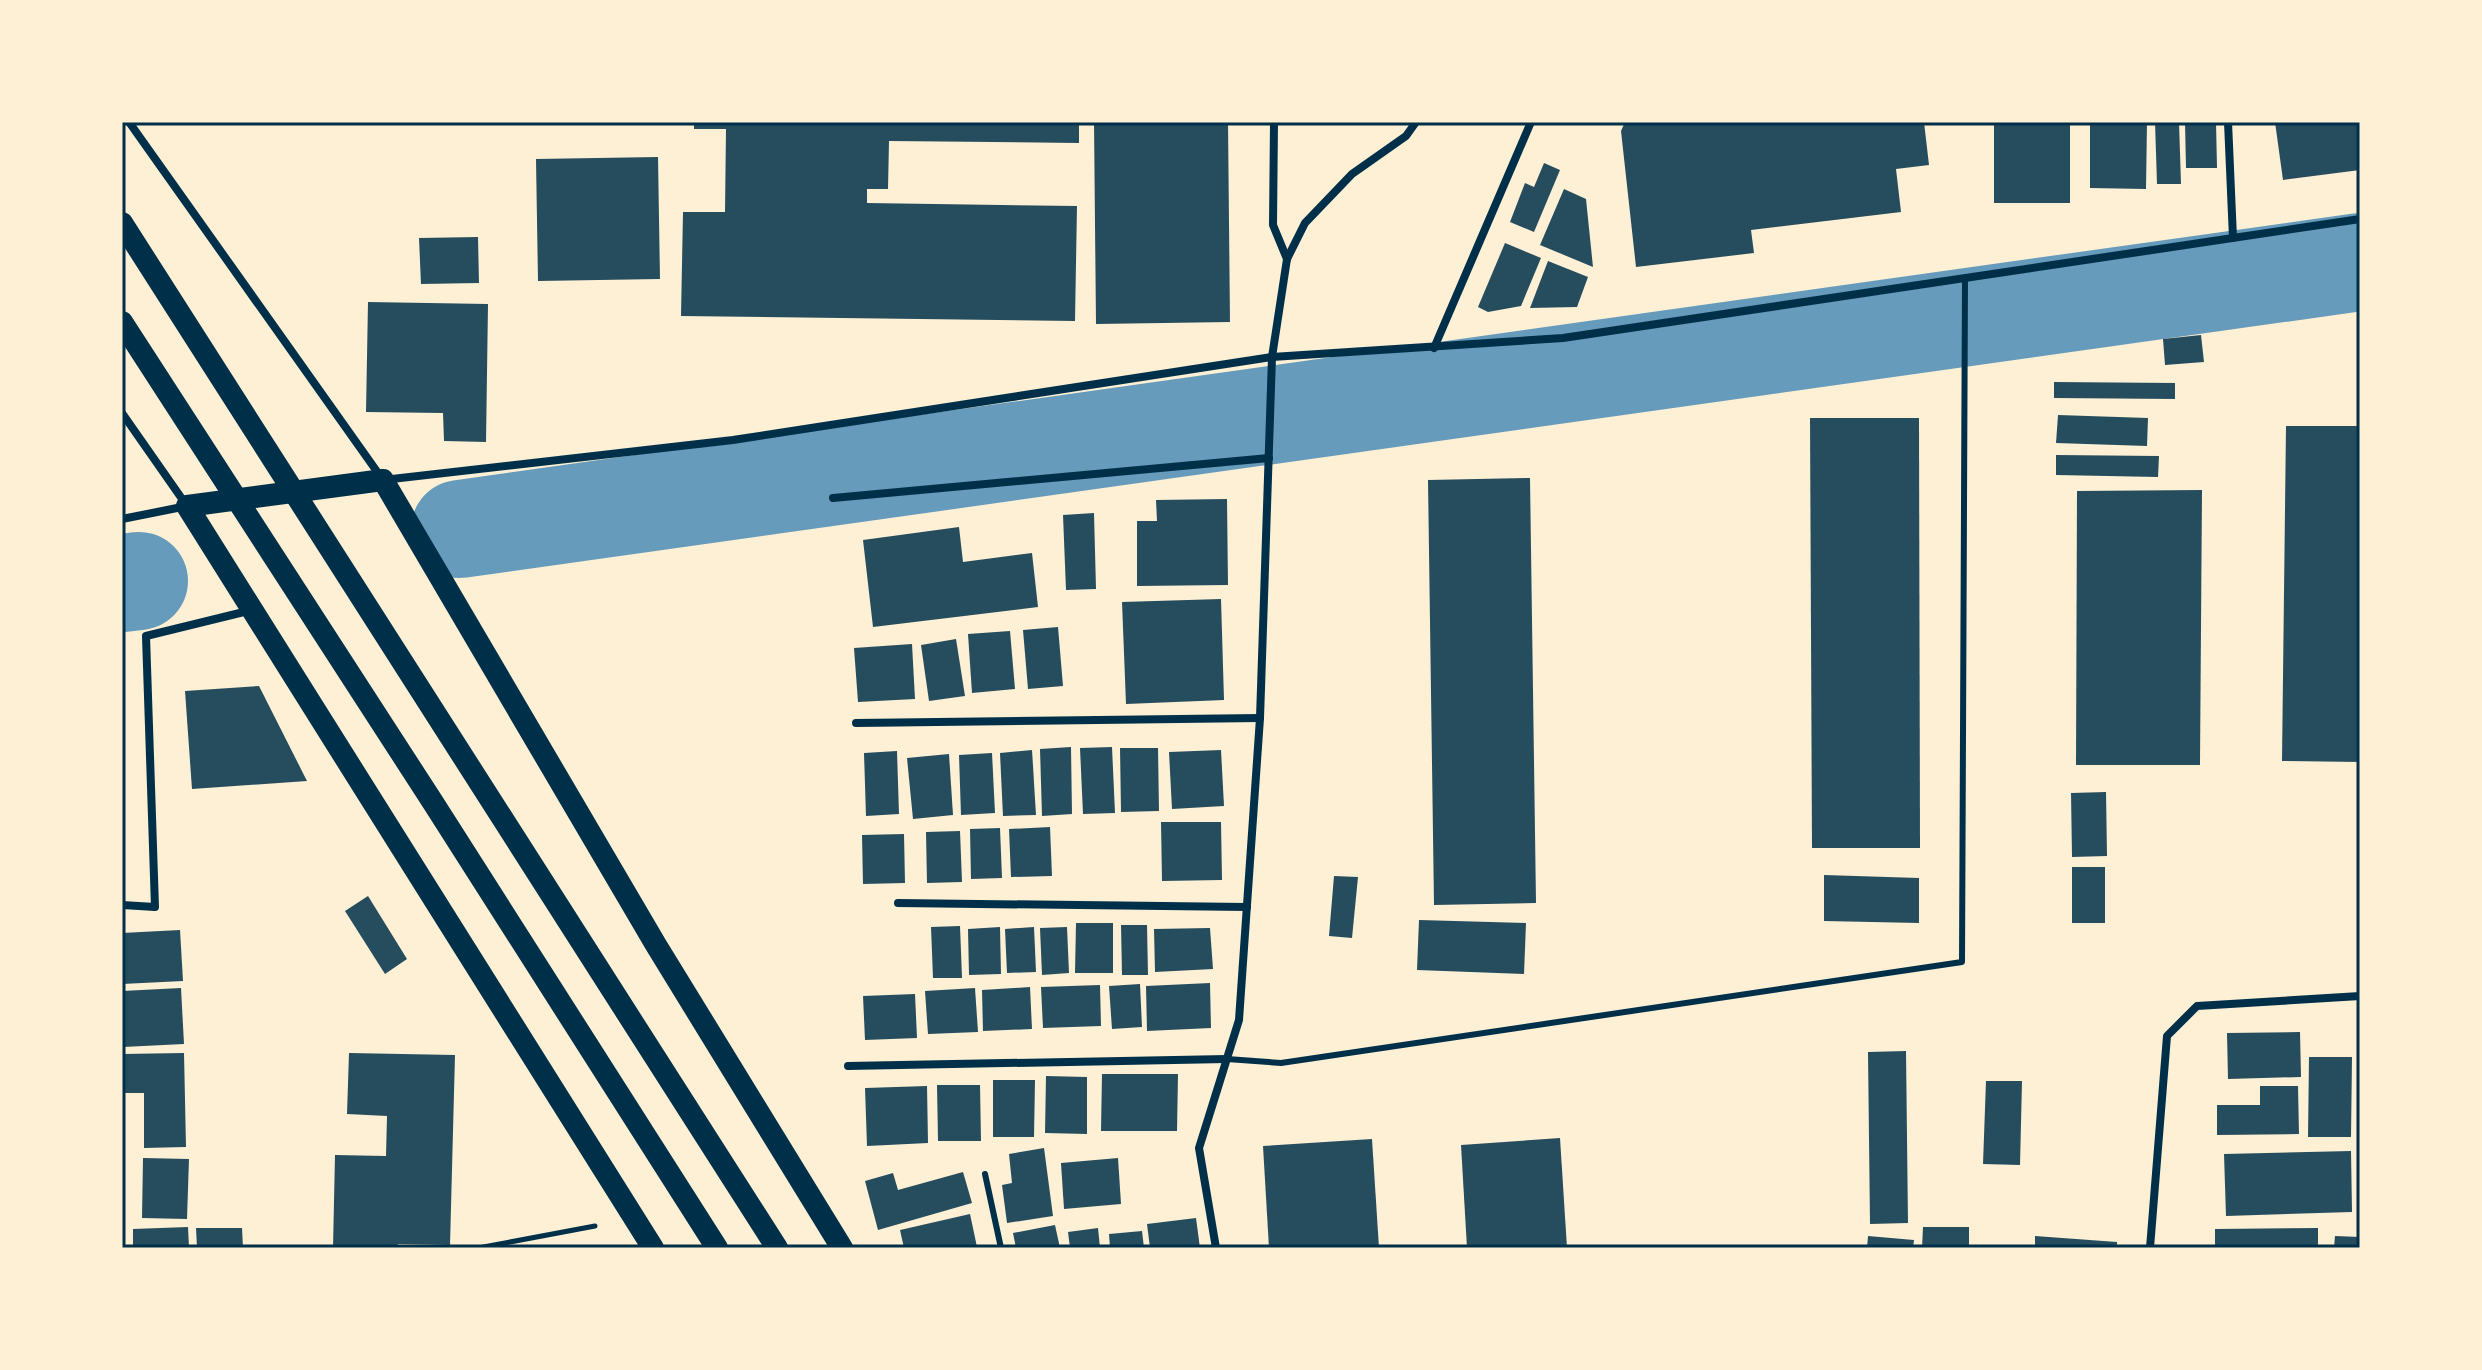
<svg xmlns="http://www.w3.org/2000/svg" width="2482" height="1370" font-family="'IBM Plex Sans',sans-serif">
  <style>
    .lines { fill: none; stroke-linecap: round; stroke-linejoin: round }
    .river { stroke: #669bbc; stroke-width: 98 }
    .building { fill: #264d5e }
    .path { stroke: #003049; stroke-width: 5 }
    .service { stroke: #003049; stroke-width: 6 }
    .minor { stroke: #003049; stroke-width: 8 }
    .trunk { stroke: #003049; stroke-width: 22 }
    .neatline { fill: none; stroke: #003049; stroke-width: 3 }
  </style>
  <rect width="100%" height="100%" fill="#fdf0d5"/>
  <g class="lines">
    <g class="river">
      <polyline points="460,529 2360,262"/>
      <polyline points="122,583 139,581"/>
    </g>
  </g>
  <g class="building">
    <polygon points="694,122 1079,122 1079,143 889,141 888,189 867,189 867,203 1077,206 1075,321 681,316 683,212 725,212 726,129 694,129"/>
    <polygon points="1094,122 1228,122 1230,322 1096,324"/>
    <polygon points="1625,122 1924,122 1929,165 1896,169 1901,212 1751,230 1754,253 1636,267 1621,131"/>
    <rect x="1994" y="122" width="76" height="81"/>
    <polygon points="2090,122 2147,122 2146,189 2090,188"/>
    <polygon points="2155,122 2179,122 2181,184 2157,184"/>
    <polygon points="2185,122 2216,122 2217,168 2186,168"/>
    <polygon points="2275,122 2360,122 2360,170 2283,180"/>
    <polygon points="658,157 660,279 538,281 536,159"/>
    <polygon points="1544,163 1560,170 1534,232 1510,222 1525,183 1534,187"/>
    <polygon points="1564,189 1586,199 1593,267 1540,245"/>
    <polygon points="478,237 479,283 421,284 419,238"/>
    <polygon points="1505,243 1541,258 1521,306 1488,312 1478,307"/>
    <polygon points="1548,261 1588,277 1577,307 1530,308"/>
    <polygon points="368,302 488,304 486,442 444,441 443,413 366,412"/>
    <polygon points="2201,335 2204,362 2165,365 2163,339"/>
    <polygon points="2054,382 2175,383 2175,399 2054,398"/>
    <polygon points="2058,415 2148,418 2147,446 2056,443"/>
    <polygon points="1810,418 1919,418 1920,848 1812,848"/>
    <polygon points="2286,426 2360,426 2360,762 2282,761"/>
    <polygon points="2056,455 2159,456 2158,477 2056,475"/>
    <polygon points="1530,478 1536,903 1434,905 1428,480"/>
    <polygon points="2202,490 2200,765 2076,765 2077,491"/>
    <polygon points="1227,499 1228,585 1137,586 1137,521 1157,521 1156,500"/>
    <polygon points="1094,513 1096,589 1066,590 1063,515"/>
    <polygon points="959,527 963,562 1032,553 1038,607 873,627 863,540"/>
    <polygon points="1221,599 1224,700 1126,704 1122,602"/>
    <polygon points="1058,627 1063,686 1028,689 1023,630"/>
    <polygon points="1010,631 1015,689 972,693 968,634"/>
    <polygon points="956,639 965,696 929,701 921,645"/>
    <polygon points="912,644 915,699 858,702 854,648"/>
    <polygon points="259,686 307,781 192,789 185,691"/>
    <polygon points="1071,747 1072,814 1042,816 1040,749"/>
    <polygon points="1112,747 1115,813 1083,814 1080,748"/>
    <polygon points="1120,748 1158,748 1159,811 1121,812"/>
    <polygon points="1032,750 1036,815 1003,816 1000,753"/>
    <polygon points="1221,750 1224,806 1172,809 1169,752"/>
    <polygon points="897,751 899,814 866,816 864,753"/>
    <polygon points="992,753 995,813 961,815 959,755"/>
    <polygon points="949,754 953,815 913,819 907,758"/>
    <polygon points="2106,792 2107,856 2072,857 2071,793"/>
    <polygon points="1161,822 1221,822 1222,880 1162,881"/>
    <polygon points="1050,827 1052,876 1011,877 1009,829"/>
    <polygon points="1000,828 1002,878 971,879 970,829"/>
    <polygon points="960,831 962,882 927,883 926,832"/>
    <polygon points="904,834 905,883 863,884 862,835"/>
    <rect x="2072" y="867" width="33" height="56"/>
    <polygon points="1824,875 1919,878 1919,923 1824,921"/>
    <polygon points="1334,876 1358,877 1352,938 1329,936"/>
    <polygon points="368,896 407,959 385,974 345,911"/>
    <polygon points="1419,920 1526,923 1524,974 1417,970"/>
    <polygon points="1076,923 1113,923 1113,973 1075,973"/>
    <polygon points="1121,925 1147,925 1148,975 1122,975"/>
    <polygon points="960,926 962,978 933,978 931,927"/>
    <polygon points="1000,927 1001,974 969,975 968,929"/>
    <polygon points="1034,927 1036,972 1007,973 1005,929"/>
    <polygon points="1067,927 1069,973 1042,975 1040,928"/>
    <polygon points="1210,928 1213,969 1155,972 1154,929"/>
    <polygon points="180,930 183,981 122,984 122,933"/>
    <polygon points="1210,983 1211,1028 1147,1031 1146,986"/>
    <polygon points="1140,984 1142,1027 1112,1029 1109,986"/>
    <polygon points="1100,985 1101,1026 1043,1028 1041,987"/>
    <polygon points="1030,987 1032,1029 983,1031 982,990"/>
    <polygon points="181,988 184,1044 123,1047 122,991"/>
    <polygon points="975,988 978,1032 928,1034 925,991"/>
    <polygon points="915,994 917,1038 865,1040 863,996"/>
    <polygon points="2300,1032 2301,1077 2228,1079 2227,1033"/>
    <polygon points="1906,1051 1908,1223 1870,1224 1868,1052"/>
    <polygon points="184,1053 186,1147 144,1148 144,1093 122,1093 122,1054"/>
    <polygon points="349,1053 455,1055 450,1245 398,1244 397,1248 333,1248 335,1155 386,1156 387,1116 347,1114"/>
    <polygon points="2309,1057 2352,1057 2351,1137 2308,1137"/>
    <polygon points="1102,1074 1178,1074 1177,1131 1101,1131"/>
    <polygon points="1046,1076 1087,1077 1087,1134 1045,1133"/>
    <polygon points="993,1080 1035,1080 1034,1137 993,1137"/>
    <polygon points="1986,1081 2022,1081 2020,1165 1983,1164"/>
    <polygon points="937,1085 980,1085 981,1141 938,1141"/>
    <polygon points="927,1086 928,1143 867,1146 865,1088"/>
    <polygon points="2260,1086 2298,1086 2299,1134 2217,1135 2217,1105 2260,1105"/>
    <polygon points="1560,1138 1567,1248 1467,1248 1461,1145"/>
    <polygon points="1372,1139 1379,1248 1269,1248 1263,1146"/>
    <polygon points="1044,1148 1053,1216 1007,1223 1002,1185 1012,1183 1009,1154"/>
    <polygon points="2351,1151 2352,1212 2226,1216 2224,1154"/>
    <polygon points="143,1158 189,1159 187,1219 142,1218"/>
    <polygon points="1118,1158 1121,1204 1064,1209 1061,1163"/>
    <polygon points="963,1172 972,1203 878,1230 865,1181 893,1173 898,1190"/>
    <polygon points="970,1214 977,1247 904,1248 900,1230"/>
    <polygon points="1196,1218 1200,1248 1150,1248 1147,1224"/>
    <polygon points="1055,1225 1060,1248 1016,1248 1013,1233"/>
    <polygon points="188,1227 189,1248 133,1248 133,1229"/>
    <polygon points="1923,1227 1969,1227 1969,1248 1922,1248"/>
    <polygon points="196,1228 242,1228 243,1248 197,1248"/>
    <polygon points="1098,1228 1100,1248 1070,1248 1068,1232"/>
    <polygon points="2318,1228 2318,1248 2215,1248 2215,1229"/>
    <polygon points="1142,1231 1144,1248 1110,1248 1109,1234"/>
    <polygon points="1868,1236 1914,1240 1913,1248 1867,1248"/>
    <polygon points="2035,1236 2117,1242 2117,1248 2035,1248"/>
    <polygon points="2335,1236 2360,1237 2360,1248 2334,1248"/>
  </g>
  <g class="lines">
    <polyline class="path" points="478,1248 595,1226"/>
    <g class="service">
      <polyline points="1227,1059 1281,1063 1962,962 1965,278"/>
      <polyline points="985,1174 1001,1248"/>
    </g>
    <g class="minor">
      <polyline points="129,122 383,480 733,440 1272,357 1563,338 2360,219"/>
      <polyline points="1274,122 1273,225 1287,259"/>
      <polyline points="2228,122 2233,238"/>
      <polyline points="1434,348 1531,122"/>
      <polyline points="122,413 187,506 122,519"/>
      <polyline points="833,498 1269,458"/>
      <polyline points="856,723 1260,718"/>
      <polyline points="898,903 1247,907"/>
      <polyline points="122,905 155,907 146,636 252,610"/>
      <polyline points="848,1066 1227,1059"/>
      <polyline points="1216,1248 1199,1148 1239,1020 1260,718 1272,357 1287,259 1305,223 1352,174 1406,136 1416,122"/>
      <polyline points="2150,1248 2167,1036 2197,1006 2360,996"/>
    </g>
    <g class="trunk">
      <polyline points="122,223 777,1248"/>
      <polyline points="122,322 434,804 717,1248"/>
      <polyline points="653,1248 187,506 383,480 656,945 842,1248"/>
    </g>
  </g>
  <rect width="2482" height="1370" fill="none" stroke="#fdf0d5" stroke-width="248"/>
  <rect x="124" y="124" width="2234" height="1122" class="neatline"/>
</svg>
